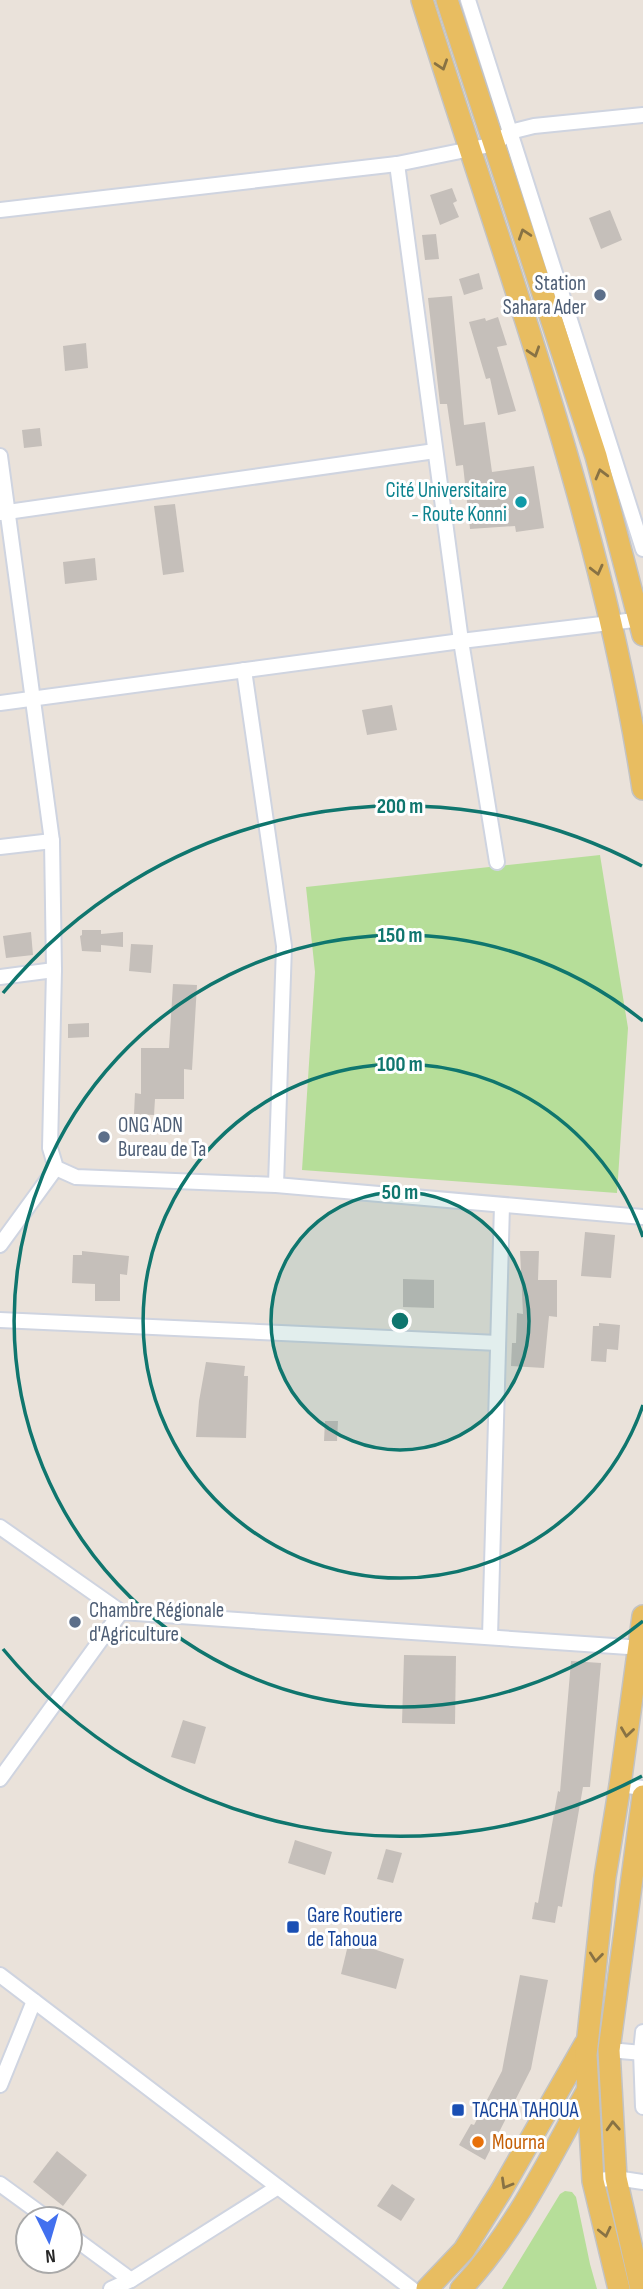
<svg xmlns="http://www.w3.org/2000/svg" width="643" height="2289" font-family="'Sofia Sans Condensed',sans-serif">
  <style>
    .green { fill: #b6de99 }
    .building { fill: #c5bfba }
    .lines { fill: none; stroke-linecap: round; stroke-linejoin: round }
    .street-casing { stroke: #cfd4e0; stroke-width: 18 }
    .primary-casing { stroke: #c3c3c3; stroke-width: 24 }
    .street { stroke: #fff; stroke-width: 14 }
    .primary { stroke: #e8bd61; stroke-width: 21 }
    .oneway { stroke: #887244 }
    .ring { fill: none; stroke: #0f766e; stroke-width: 3.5 }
    .service-dot { fill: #5c6f8a; stroke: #fff; stroke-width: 2.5 }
    .culture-dot { fill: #0f9aa8; stroke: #fff; stroke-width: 2.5 }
    .transit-dot { fill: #1a4fb4; stroke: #fff; stroke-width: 2.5 }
    .food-dot { fill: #e8710a; stroke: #fff; stroke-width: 2.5 }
    .labels { text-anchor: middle; stroke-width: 6; stroke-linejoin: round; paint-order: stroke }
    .service-label { font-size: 21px; fill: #4e5e75; stroke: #fff; text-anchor: start }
    .culture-label { font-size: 21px; fill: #0d838f; stroke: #fff; text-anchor: end }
    .transit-label { font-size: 21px; fill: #164399; stroke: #fff; text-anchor: start }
    .food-label { font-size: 21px; fill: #c56008; stroke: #fff; text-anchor: start }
    .centre { fill: #0f766e; stroke: #fff; stroke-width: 3.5 }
    .ring-label { font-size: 21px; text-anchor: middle; font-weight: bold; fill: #0f766e; stroke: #fff; stroke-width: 6; stroke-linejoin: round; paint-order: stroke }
  </style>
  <rect width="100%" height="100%" fill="#eae2da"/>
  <g class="green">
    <polygon points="600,855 628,1028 617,1193 302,1170 315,972 306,887"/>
    <polygon points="565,2191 572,2192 576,2197 590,2264 597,2289 502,2289 560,2194"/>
  </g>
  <g class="building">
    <polygon points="452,188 457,201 453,203 459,217 440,225 430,195"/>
    <polygon points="610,210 622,240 601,249 589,218"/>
    <polygon points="436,234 439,259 425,260 422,235"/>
    <polygon points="479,273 483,289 464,295 459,279"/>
    <polygon points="452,296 464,425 485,422 492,472 534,466 544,528 516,532 515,526 470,529 463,465 456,466 447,404 440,404 428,298"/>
    <polygon points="498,317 507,345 497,347 516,411 498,415 490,378 486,379 469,322 485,318 486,321"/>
    <polygon points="86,343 88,368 65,371 63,346"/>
    <polygon points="40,428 42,446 24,448 22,430"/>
    <polygon points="175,504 184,572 163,575 154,506"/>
    <polygon points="95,558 97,580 65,584 63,562"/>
    <polygon points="392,705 397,730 367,735 362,710"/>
    <polygon points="82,930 101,930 101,934 123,932 123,947 101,945 101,952 82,951 80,936 82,935"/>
    <polygon points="31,932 33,955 6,958 3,936"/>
    <polygon points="131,944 153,945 151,973 129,971"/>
    <polygon points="173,984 197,985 192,1070 184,1069 184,1099 155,1099 154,1115 134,1114 135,1093 141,1094 141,1048 169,1048"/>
    <polygon points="89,1023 89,1037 68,1038 68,1024"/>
    <polygon points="585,1232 615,1235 611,1278 581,1276"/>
    <polygon points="82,1251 129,1256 127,1275 120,1274 120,1301 95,1301 95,1284 72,1283 73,1255 82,1255"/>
    <polygon points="520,1251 539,1251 538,1280 557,1280 557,1317 549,1316 544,1368 511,1366 512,1343 516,1343 517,1313 523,1314"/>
    <polygon points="403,1279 434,1280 434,1308 403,1307"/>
    <polygon points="599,1323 620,1325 618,1350 607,1349 606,1362 591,1361 593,1326 599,1326"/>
    <polygon points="206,1362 245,1366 244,1376 248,1376 246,1438 196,1437 199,1401"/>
    <polygon points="325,1421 338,1421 337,1441 324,1441"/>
    <polygon points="404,1655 456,1656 455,1724 402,1723"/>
    <polygon points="571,1661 601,1663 590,1787 583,1787 562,1907 558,1906 555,1923 532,1919 535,1902 538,1903 558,1791 560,1792"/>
    <polygon points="183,1720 206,1727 195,1764 171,1757"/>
    <polygon points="295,1840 332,1852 325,1875 288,1863"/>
    <polygon points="386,1849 402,1853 393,1883 377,1879"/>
    <polygon points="349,1941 404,1959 396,1989 341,1974"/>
    <polygon points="520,1975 548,1980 531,2069 485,2160 459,2145 471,2124 474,2125 502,2071"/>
    <polygon points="57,2151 87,2175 63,2206 33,2182"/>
    <polygon points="392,2184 415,2199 401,2221 377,2206"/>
  </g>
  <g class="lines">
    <g class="street-casing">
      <g id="street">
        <polyline points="468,0 643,549"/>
        <polyline points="397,164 461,641 497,862"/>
        <polyline points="0,210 397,164 495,144 510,132 534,126 643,115"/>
        <polyline points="0,456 52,841 54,970 50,1148 56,1168 76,1177 276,1185 643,1217"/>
        <polyline points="0,513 435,451"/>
        <polyline points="244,670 284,946 276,1185"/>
        <polyline points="0,703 461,641 643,619"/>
        <polyline points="0,847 52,841"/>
        <polyline points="0,977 54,970"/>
        <polyline points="0,1245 56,1168"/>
        <polyline points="0,1320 498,1343"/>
        <polyline points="0,1527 121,1612 643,1648"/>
        <polyline points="490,1637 502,1205"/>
        <polyline points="0,1779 121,1612"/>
        <polyline points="620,1785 643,1788"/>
        <polyline points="0,1975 412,2289"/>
        <polyline points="643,2032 641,2052 643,2107"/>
        <polyline points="609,2050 643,2053"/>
        <polyline points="0,2085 34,2001"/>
        <polyline points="593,2181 616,2178 643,2182"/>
        <polyline points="0,2184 48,2219"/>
        <polyline points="70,2235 131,2280"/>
        <polyline points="111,2289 131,2280 278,2187"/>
      </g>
    </g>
    <g class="primary-casing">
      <g id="primary">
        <path d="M422 0C503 260 602 518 643 789"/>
        <polyline points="447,0 596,456 643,635"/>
        <polyline points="427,2289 464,2250 501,2191 585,2044"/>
        <path d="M461 2289C514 2233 550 2158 587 2091"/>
        <polyline points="619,2289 593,2181 586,2055 605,1877 620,1785 643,1616"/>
        <polyline points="641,2289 616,2178 609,2050 643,1796"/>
      </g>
    </g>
    <use href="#street" class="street"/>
    <use href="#primary" class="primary"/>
  </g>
  <defs><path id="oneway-chevron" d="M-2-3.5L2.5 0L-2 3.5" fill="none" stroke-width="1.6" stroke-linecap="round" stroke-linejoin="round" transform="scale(1.75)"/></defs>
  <g class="oneway">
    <use href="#oneway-chevron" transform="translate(442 65) rotate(72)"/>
    <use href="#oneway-chevron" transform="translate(524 234) rotate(-108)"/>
    <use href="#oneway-chevron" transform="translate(534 352) rotate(72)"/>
    <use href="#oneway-chevron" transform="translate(601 474) rotate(-105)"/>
    <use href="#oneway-chevron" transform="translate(597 570) rotate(76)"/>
    <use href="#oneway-chevron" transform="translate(627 1732) rotate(98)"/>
    <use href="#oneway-chevron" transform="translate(596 1957) rotate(96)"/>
    <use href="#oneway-chevron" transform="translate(613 2126) rotate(-93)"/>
    <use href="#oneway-chevron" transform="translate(506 2184) rotate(120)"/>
    <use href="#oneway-chevron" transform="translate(605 2232) rotate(77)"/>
  </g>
  <circle cx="400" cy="1321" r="129" fill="#0f766e" fill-opacity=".12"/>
  <g class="ring">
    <circle cx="400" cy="1321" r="129"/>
    <path d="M643 1405A257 257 0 1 1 643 1237"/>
    <path d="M643 1621A386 386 0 1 1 643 1021"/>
    <path d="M642 1776A515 515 0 0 1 3 1649M3 993A515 515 0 0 1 642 866"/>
  </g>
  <g class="service-dot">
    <circle cx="600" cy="295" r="7"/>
    <circle cx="104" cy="1137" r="7"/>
    <circle cx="75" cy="1622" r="7"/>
  </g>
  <circle class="culture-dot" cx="521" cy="502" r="7"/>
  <g class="transit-dot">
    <rect x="286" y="1920" width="14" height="14" rx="3.5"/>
    <rect x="451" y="2103" width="14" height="14" rx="3.5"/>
  </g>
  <circle class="food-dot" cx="478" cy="2142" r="7"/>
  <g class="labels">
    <g class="service-label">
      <text x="586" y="290" text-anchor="end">Station<tspan x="586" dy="24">Sahara Ader</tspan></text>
      <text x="118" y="1132">ONG ADN<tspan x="118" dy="24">Bureau de Ta</tspan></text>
      <text x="89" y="1617">Chambre Régionale<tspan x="89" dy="24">d'Agriculture</tspan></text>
    </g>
    <g class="culture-label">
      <text x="507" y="497">Cité Universitaire<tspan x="507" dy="24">- Route Konni</tspan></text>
    </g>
    <g class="transit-label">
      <text x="307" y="1922">Gare Routiere<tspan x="307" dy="24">de Tahoua</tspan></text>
      <text x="472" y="2117">TACHA TAHOUA</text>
    </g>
    <g class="food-label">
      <text x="492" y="2149">Mourna</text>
    </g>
  </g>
  <circle cx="400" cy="1321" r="10" class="centre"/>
  <g class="ring-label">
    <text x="400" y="813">200 m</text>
    <text x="400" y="942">150 m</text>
    <text x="400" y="1071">100 m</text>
    <text x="400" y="1199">50 m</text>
  </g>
  <g transform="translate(49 2240) rotate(175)"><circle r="33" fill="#ffffff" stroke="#a9a9a9" stroke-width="2"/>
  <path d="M0-5L12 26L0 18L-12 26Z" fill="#4270ef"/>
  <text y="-10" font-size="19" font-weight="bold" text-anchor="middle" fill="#282828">N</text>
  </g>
</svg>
